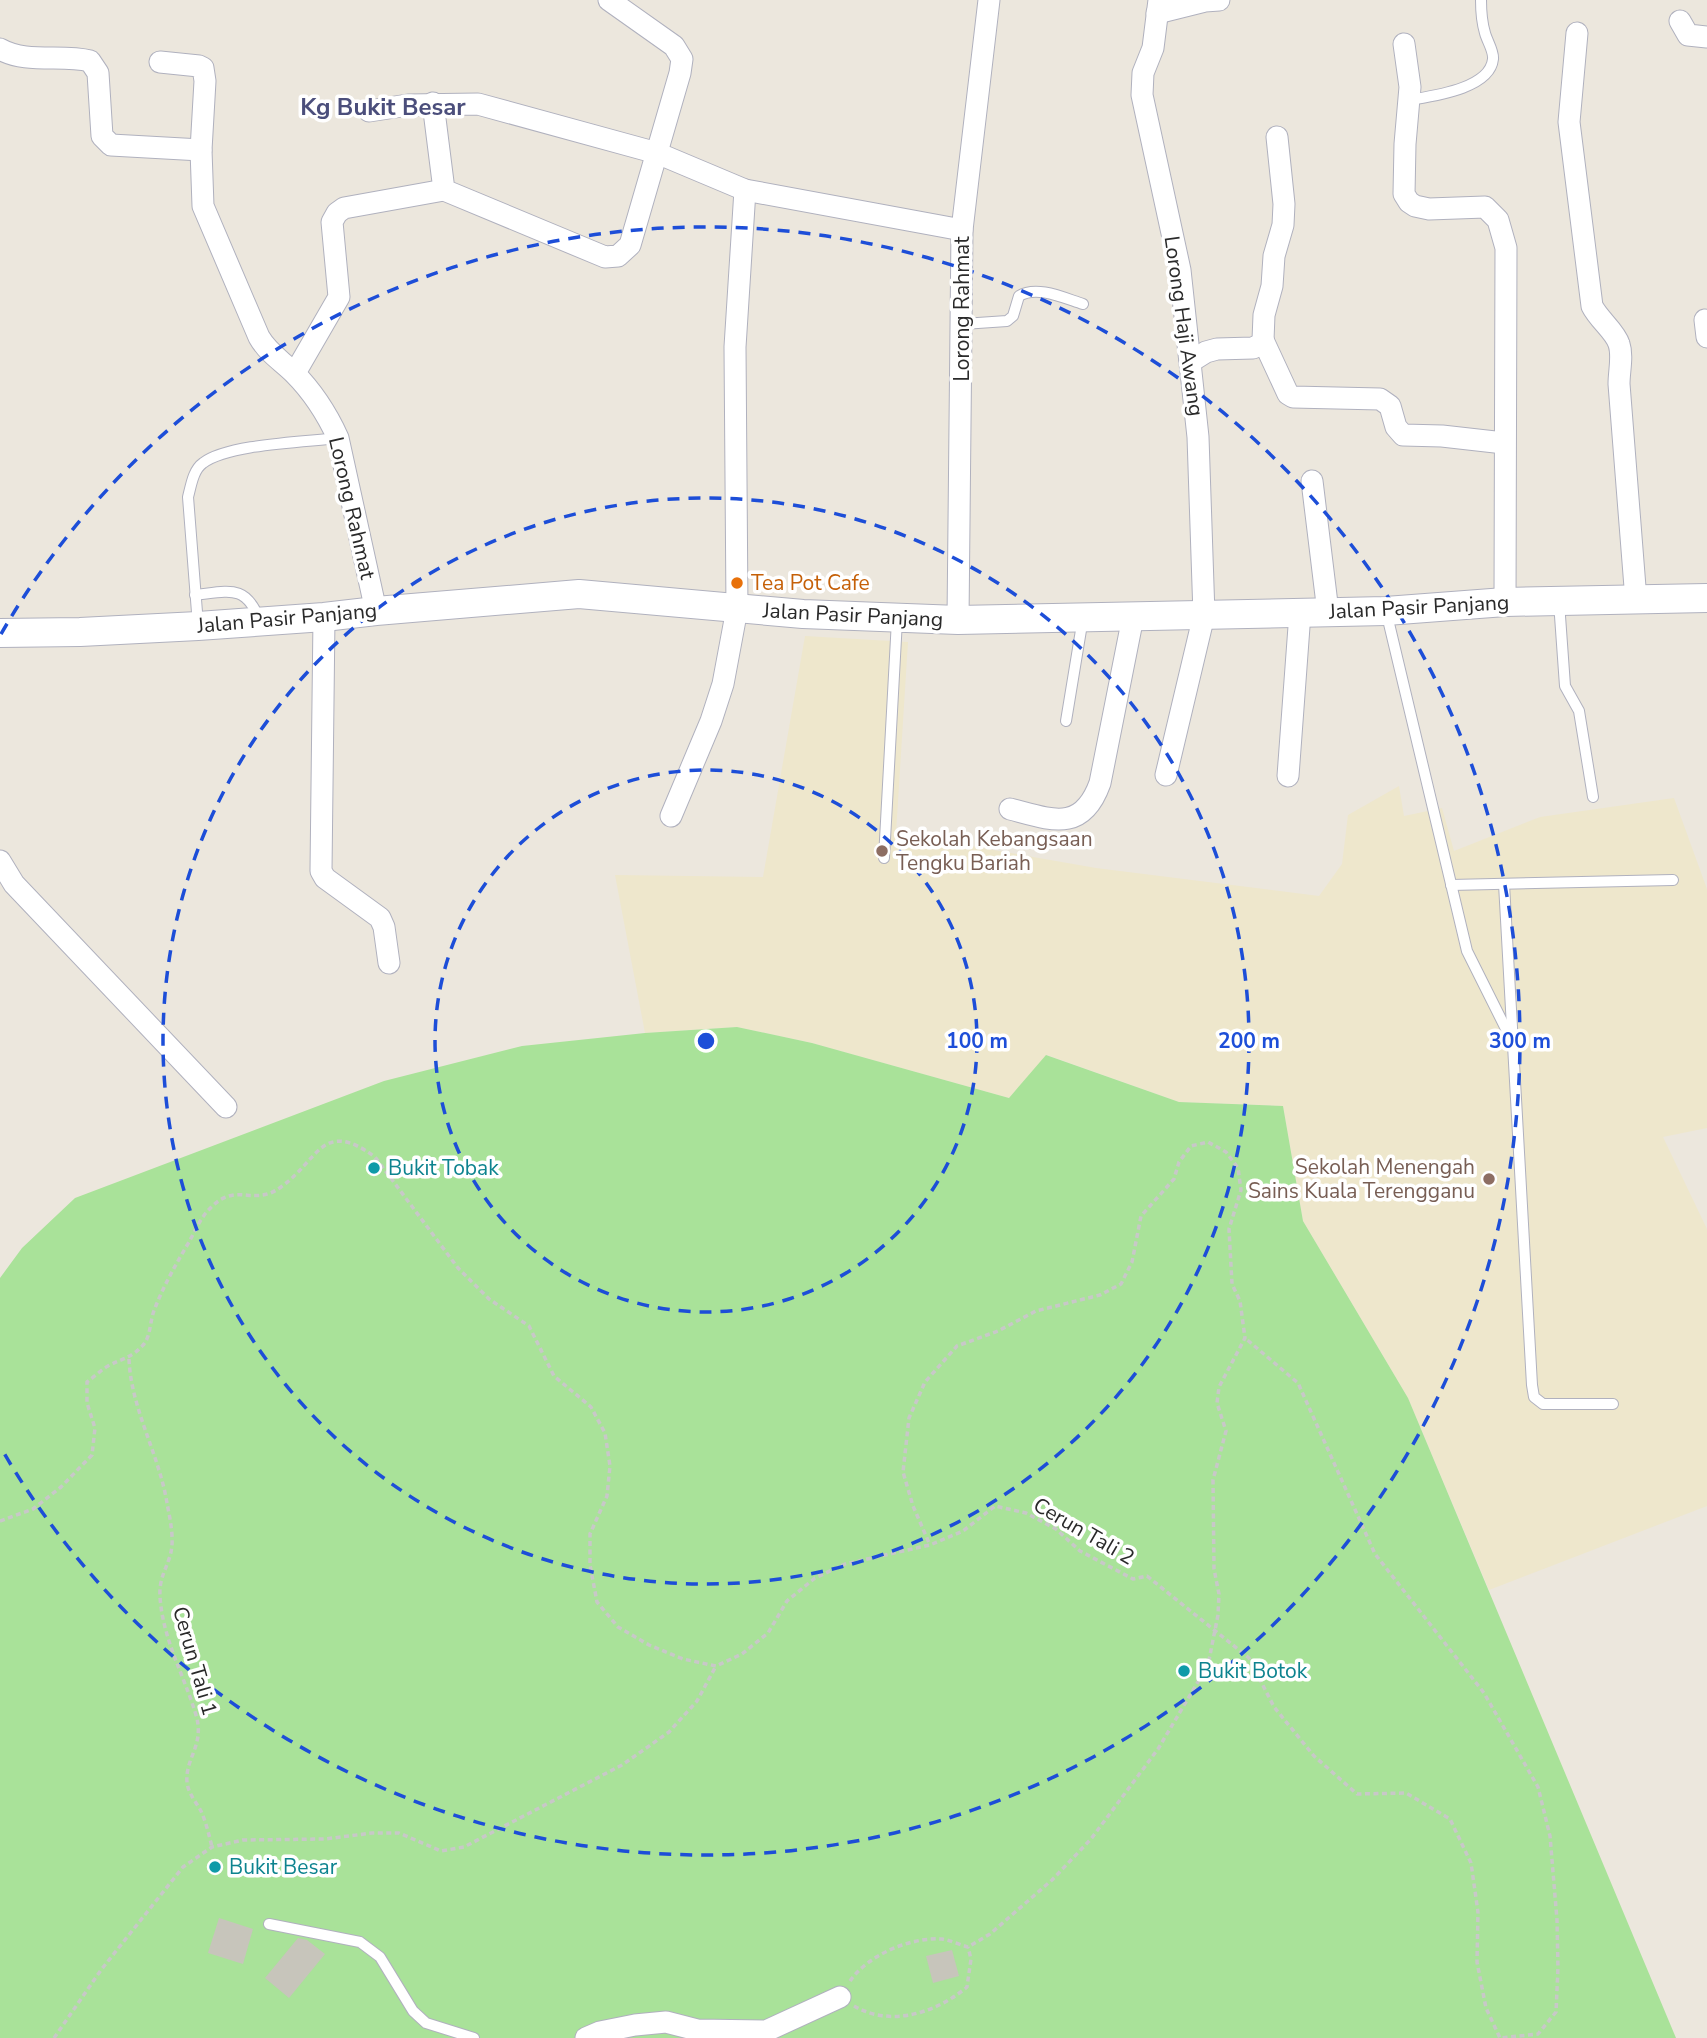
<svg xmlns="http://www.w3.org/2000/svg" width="1707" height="2038" font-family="'Nunito Sans',sans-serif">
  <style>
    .education { fill: #eee7cc }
    .green { fill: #a9e299 }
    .building { fill: #c7c5bb }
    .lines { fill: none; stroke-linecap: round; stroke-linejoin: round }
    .service-casing { stroke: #b0b1be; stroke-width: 12 }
    .minor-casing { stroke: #b0b1be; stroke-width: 23 }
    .secondary-casing { stroke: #b0b1be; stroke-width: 30 }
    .path { stroke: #c8c8c8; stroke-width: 3.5; stroke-dasharray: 5 3.5; stroke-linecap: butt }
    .service { stroke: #fff; stroke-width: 10 }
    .minor { stroke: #fff; stroke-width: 21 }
    .secondary { stroke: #fff; stroke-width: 28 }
    .ring { fill: none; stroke: #1d4ed8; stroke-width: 3.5; stroke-dasharray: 12 9 }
    .food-dot { fill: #e8710a; stroke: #fff; stroke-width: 2.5 }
    .education-dot { fill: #8d6e63; stroke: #fff; stroke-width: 2.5 }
    .culture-dot { fill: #0f9aa8; stroke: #fff; stroke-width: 2.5 }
    .labels { text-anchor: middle; stroke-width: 7; stroke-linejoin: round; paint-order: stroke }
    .street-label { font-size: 21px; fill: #2a2a2a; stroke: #fff }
    .food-label { font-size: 21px; fill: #c56008; stroke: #fff; text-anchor: start }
    .education-label { font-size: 21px; fill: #785e54; stroke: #fff; text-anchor: start }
    .culture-label { font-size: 21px; fill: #0d838f; stroke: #fff; text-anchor: start }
    .quarter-label { font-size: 24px; font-weight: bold; fill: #4b4e7b; stroke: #fff }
    .centre { fill: #1d4ed8; stroke: #fff; stroke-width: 3.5 }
    .ring-label { font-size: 21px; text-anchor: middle; font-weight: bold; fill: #1d4ed8; stroke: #fff; stroke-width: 7; stroke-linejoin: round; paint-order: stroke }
  </style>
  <rect width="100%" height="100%" fill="#ece7dd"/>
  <polygon class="education" points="805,636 908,642 896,833 1096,868 1319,896 1342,864 1348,815 1399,786 1404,816 1442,808 1454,851 1540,817 1674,798 1707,889 1707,1128 1663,1137 1707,1229 1707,1506 1489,1590 1408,1398 1303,1221 1283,1106 1179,1102 1047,1055 1009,1098 812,1043 737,1027 645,1033 615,875 763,877"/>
  <polygon class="green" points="737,1027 812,1043 1009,1098 1046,1055 1179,1102 1283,1106 1303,1221 1408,1398 1676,2038 0,2038 0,1278 22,1248 75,1198 384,1081 522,1046 645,1033"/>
  <g class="building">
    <polygon points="219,1918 253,1929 243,1964 208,1953"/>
    <polygon points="298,1938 307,1940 325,1954 289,1998 265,1978"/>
    <polygon points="952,1950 959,1976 933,1983 926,1956"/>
  </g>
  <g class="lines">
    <g class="service-casing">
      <g id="service">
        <path d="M1409 100C1432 96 1490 89 1493 59 1494 51 1487 41 1485 33 1482 23 1481 10 1481 0"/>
        <path d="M963 324 1007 321 1013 316 1019 296C1037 285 1064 298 1083 304"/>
        <path d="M195 595C230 591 246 584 260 621"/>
        <polyline points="1559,602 1565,686 1579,711 1593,797"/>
        <polyline points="1386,611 1467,951 1510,1037"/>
        <path d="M198 625 188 497C191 486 193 470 203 463 228 444 305 442 338 438"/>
        <polyline points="1066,721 1083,618"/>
        <polyline points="884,858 897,620"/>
        <polyline points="1504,884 1532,1385 1534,1397 1543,1404 1613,1404"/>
        <polyline points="1451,885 1673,880"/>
        <polyline points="269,1924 360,1942 380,1957 413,2011 426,2023 474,2038"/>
      </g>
    </g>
    <g class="minor-casing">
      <g id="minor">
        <polyline points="1159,0 1153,48 1143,73 1142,95 1180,270 1198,437 1204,615 1166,775"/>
        <polyline points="1157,13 1205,1 1219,0"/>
        <polyline points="1680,21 1688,35 1707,37"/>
        <path d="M1577 33 1569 122 1592 306C1599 320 1615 331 1619 344 1623 356 1619 371 1619 384L1636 600"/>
        <polyline points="1404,44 1410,87 1405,144 1404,194 1409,202 1415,206 1429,209 1485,207 1498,220 1506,248 1505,602"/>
        <path d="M0 49C26 64 62 54 90 61L98 73 102 136 111 145 201 150"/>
        <path d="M160 62 199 66 203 68 205 81 201 150 203 206 259 337C268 353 282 361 294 373 312 391 327 414 338 438L376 611"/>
        <polyline points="433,103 444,190 605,257 618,256 630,245 680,73 682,59 674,46 609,0"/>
        <polyline points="369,111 408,105 478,104 657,153 745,190 962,230"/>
        <polyline points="1705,320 1707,337"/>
        <polyline points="1263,340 1288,394 1293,397 1380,399 1390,406 1396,427 1403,435 1442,436 1504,443"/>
        <polyline points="1190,362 1206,352 1217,349 1253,348 1259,345 1263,340 1264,315 1272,286 1274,256 1283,225 1284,204 1277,137"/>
        <polyline points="295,373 339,297 332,222 337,213 344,208 444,190"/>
        <polyline points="1312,481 1328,612"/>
        <polyline points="324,617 321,871 325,878 380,918 384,927 389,963"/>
        <polyline points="958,620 962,230 989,0"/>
        <polyline points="1288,776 1300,613"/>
        <path d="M1010 809C1052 820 1082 833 1100 783L1133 617"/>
        <polyline points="671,816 711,721 723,684 737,609 735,347 745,190"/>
        <polyline points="0,861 14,884 226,1107"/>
        <polyline points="586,2038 600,2032 635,2025 666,2022 697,2030 766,2031 840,1997"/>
      </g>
    </g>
    <g class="secondary-casing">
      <polyline id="secondary" points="0,633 80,632 198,626 324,617 376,611 579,594 803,614 958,620 1386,611 1505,602 1707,598"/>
    </g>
    <g class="path">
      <path d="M129 1359C131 1409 159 1454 167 1503 170 1519 175 1540 170 1556 165 1572 159 1579 160 1597 163 1640 184 1675 196 1715 205 1745 185 1758 187 1782 188 1793 196 1802 201 1811 206 1822 209 1835 212 1847"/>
      <path d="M0 1521 33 1509 61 1487 92 1455 95 1428 87 1403V1382C94 1377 101 1370 108 1366 123 1358 132 1358 144 1344 151 1335 150 1319 155 1308 164 1285 176 1264 189 1242 194 1233 199 1222 205 1214 235 1177 251 1209 281 1187 319 1160 322 1118 375 1157L458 1268 489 1299 529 1326 554 1376 591 1407 605 1433 610 1466 607 1496 590 1534V1565L597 1602 618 1627 649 1645 683 1659 716 1666 742 1654 768 1633 787 1601 815 1578 845 1564 930 1545 963 1531 995 1506 1026 1513 1056 1529 1080 1551 1133 1579 1147 1576 1249 1658 1274 1707 1314 1756 1357 1794 1406 1793 1450 1819 1471 1863 1478 1912 1477 1962 1486 2008 1500 2038 1538 2034 1556 2012 1558 1968 1557 1920 1550 1836 1538 1787 1484 1693 1375 1554 1298 1383 1245 1338"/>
      <path d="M850 1981C868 1955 910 1937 942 1939 950 1940 960 1945 968 1947L990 1934 1052 1880 1091 1839 1158 1749 1208 1665 1218 1615 1219 1594 1214 1569 1213 1480 1226 1431 1217 1403 1219 1387 1245 1338 1240 1301 1232 1284 1229 1229 1241 1190 1238 1168 1226 1152 1208 1142 1191 1146 1179 1162 1174 1179 1141 1216 1132 1262 1121 1284 1100 1295 1036 1311 998 1331 957 1346 925 1382 909 1418 903 1472 913 1506 930 1545"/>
      <path d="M854 2006C892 2028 937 2012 967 1987L971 1959 968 1947"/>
      <polyline points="54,2038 101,1970 183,1867 212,1847 243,1840 325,1839 372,1833 399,1833 441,1851 464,1847 622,1765 669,1732 697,1701 716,1666"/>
    </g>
    <use href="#service" class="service"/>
    <use href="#minor" class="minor"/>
    <use href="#secondary" class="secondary"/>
  </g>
  <g class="ring">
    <circle cx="706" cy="1041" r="271"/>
    <circle cx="706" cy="1041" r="543"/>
    <path d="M1 634A814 814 0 1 1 1 1448"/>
  </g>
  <circle class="food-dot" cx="737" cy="583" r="7"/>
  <g class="education-dot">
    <circle cx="882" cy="851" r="7"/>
    <circle cx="1489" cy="1179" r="7"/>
  </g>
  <g class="culture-dot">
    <circle cx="374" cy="1168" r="7"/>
    <circle cx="1184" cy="1671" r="7"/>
    <circle cx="215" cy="1867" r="7"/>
  </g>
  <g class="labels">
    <g class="street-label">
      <text transform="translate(962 309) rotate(-90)" y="7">Lorong Rahmat</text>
      <text transform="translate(1184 326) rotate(82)" y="7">Lorong Haji Awang</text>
      <text transform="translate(352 508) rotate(77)" y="7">Lorong Rahmat</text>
      <text transform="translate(1419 607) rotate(-3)" y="7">Jalan Pasir Panjang</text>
      <text transform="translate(853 615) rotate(3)" y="7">Jalan Pasir Panjang</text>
      <text transform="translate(287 618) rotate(-5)" y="7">Jalan Pasir Panjang</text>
      <text transform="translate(1084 1531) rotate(30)" y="7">Cerun Tali 2</text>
      <text transform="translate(195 1661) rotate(74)" y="7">Cerun Tali 1</text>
    </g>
    <g class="food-label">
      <text x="751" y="590">Tea Pot Cafe</text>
    </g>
    <g class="education-label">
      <text x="896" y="846">Sekolah Kebangsaan<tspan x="896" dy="24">Tengku Bariah</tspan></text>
      <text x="1475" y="1174" text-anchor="end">Sekolah Menengah<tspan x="1475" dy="24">Sains Kuala Terengganu</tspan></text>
    </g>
    <g class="culture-label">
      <text x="388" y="1175">Bukit Tobak</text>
      <text x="1198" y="1678">Bukit Botok</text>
      <text x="229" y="1874">Bukit Besar</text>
    </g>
    <g class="quarter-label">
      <text x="383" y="115">Kg Bukit Besar</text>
    </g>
  </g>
  <circle cx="706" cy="1041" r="10" class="centre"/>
  <g class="ring-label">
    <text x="977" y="1048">100 m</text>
    <text x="1249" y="1048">200 m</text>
    <text x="1520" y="1048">300 m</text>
  </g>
</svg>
